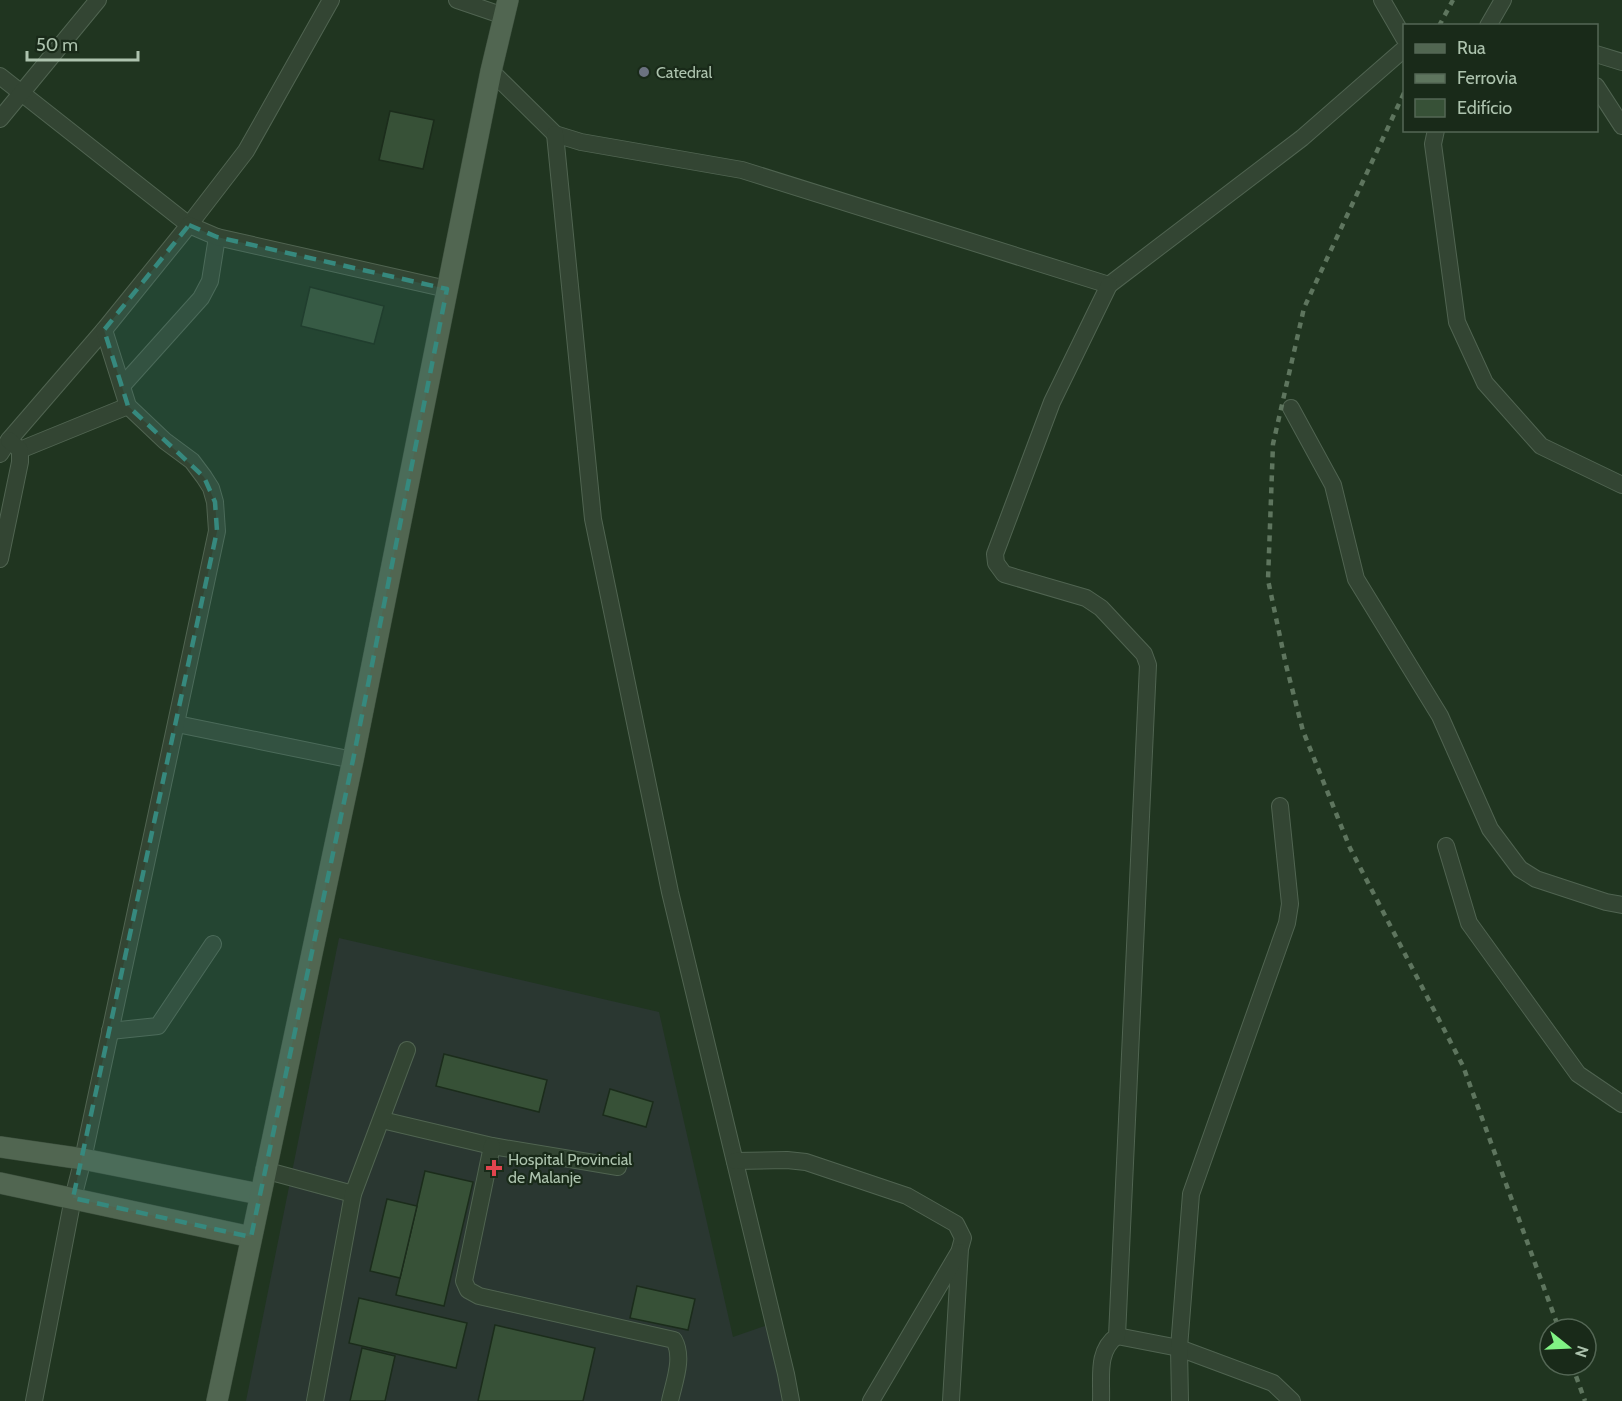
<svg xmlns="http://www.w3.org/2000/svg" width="1622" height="1401" font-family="Cabin,sans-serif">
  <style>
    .medical { fill: #2a3731 }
    .building { fill: #375137; stroke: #1b2c1b; stroke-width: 1.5 }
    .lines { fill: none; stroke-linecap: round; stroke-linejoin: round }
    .minor-casing { stroke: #506451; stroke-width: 18 }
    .major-casing { stroke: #3c4f3d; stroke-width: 22 }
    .minor { stroke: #334533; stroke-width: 16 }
    .major { stroke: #516651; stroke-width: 21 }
    .rail { stroke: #5e755e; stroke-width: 4.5; stroke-dasharray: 6 6; stroke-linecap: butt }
    .marked { fill: #36897e; fill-opacity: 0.2; stroke: #36897e; stroke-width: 4.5; stroke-dasharray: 12 8; stroke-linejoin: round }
    .worship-dot { fill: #6b7280; stroke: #192a19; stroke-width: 2 }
    .health-dot { fill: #e0444e; stroke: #192a19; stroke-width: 2 }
    .labels { text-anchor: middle; stroke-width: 4.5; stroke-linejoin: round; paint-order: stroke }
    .poi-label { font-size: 16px; fill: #adc3ae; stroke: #192a19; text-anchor: start }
  </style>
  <rect width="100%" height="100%" fill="#203520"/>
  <polygon class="medical" points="339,938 659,1012 733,1337 768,1325 782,1401 246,1401"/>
  <g class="building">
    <polygon points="390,111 434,120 423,169 379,160"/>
    <polygon points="310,287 384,306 374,344 301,326"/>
    <polygon points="444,1054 547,1080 539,1112 436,1086"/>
    <polygon points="610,1089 653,1102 646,1127 603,1115"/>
    <polygon points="425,1171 473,1182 444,1306 396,1295"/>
    <polygon points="387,1199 417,1206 400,1278 370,1271"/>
    <polygon points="637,1286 695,1299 688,1330 630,1318"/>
    <polygon points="359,1298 467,1323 456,1368 349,1343"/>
    <polygon points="495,1325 595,1348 583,1401 478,1401"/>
    <polygon points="362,1348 395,1356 385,1401 350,1401"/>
  </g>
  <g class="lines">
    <g class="minor-casing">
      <g id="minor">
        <polyline points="457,0 504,16"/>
        <polyline points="1382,0 1404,38"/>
        <polyline points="1488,26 1503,0"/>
        <polyline points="1596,54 1622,62"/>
        <polyline points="491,71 555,134 581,142 742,170 1109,285 1302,138 1404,49"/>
        <polyline points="0,76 189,225 246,151 331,0"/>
        <polyline points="1596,86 1622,126"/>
        <polyline points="0,119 98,0"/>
        <polyline points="1436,130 1433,144 1457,322 1485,383 1541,446 1622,485"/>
        <polyline points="555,134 593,519 670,892 786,1374 791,1401"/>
        <polyline points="122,386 201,298 210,281 217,237"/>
        <polyline points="1291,408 1333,485 1356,579 1440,716 1490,829 1520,869 1536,879 1606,902 1622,905"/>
        <polyline points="20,450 128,406"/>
        <polyline points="0,454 9,440 104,330 189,225 217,237 447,289"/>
        <polyline points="0,559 20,462 20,450 9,440"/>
        <polyline points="177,724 353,760"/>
        <polyline points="1446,846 1469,923 1578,1074 1622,1104"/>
        <polyline points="110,1031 158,1026 213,944"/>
        <polyline points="382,1120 492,1146 618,1167"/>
        <path d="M492 1146 464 1281 468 1290 479 1296 674 1340C684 1358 674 1382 670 1401"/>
        <polyline points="735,1161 787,1160 806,1162 907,1196 956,1224 963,1238 960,1249 951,1401"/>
        <polyline points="264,1170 353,1194"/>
        <polyline points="1117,1336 1179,1348 1273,1383 1292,1401"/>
        <polyline points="34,1401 73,1198 83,1159 217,531 215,502 211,488 204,477 192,461 165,441 128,406 104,330"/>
        <polyline points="315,1401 353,1194 407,1050"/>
        <polyline points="871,1401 959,1252"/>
        <path d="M1101 1401C1102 1378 1096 1351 1117 1336L1148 665 1144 654 1101 608 1086 598 1004 574 996 563 995 554 1052 402 1109 285"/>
        <polyline points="1180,1401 1179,1348 1191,1194 1287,923 1290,904 1280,806"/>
      </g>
    </g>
    <g class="major-casing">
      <g id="major">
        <polyline points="0,1147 83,1159 259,1194"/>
        <polyline points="0,1183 251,1237"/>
        <polyline points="217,1401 353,760 491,71 508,0"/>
      </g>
    </g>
    <use href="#minor" class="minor"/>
    <use href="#major" class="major"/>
    <g class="rail">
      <polyline points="1439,26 1453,0"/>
      <polyline points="1404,93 1304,308 1273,444 1268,580 1286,665 1303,731 1350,848 1463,1066 1559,1329"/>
      <polyline points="1572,1365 1585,1401"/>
    </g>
  </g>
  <path class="marked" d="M189 225 217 237 447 289 353 760 251 1237 73 1198 217 531 215 502 204 477 128 406 104 330Z"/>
  <circle class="worship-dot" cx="644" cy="72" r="6"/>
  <path class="health-dot" d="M491 1159h6v6h6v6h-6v6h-6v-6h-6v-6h6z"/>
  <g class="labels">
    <g class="poi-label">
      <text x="656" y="78">Catedral</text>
      <text x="508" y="1165">Hospital Provincial<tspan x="508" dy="18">de Malanje</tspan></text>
    </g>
  </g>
  <rect x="1403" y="24" width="195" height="108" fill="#192a19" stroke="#546755" stroke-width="1.5"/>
  <rect x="1415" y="44" width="30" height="9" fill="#516651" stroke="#546755" stroke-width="1.5"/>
  <text x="1457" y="54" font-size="18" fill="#adc3ae">Rua</text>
  <rect x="1415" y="74" width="30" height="9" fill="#5e755e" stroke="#546755" stroke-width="1.5"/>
  <text x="1457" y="84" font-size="18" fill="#adc3ae">Ferrovia</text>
  <rect x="1415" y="99" width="30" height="18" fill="#375137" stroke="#546755" stroke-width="1.5"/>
  <text x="1457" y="114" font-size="18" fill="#adc3ae">Edifício</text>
  <g transform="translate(1568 1347) rotate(108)"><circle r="28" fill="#192a19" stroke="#546755" stroke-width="1.5"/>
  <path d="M0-4.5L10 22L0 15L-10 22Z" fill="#81f385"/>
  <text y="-9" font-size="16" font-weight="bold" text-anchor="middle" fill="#adc3ae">N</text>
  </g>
  <path d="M27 51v9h111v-9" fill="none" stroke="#adc3ae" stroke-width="3"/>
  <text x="36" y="51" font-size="18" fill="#adc3ae" stroke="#192a19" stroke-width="4.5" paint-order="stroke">50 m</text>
</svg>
